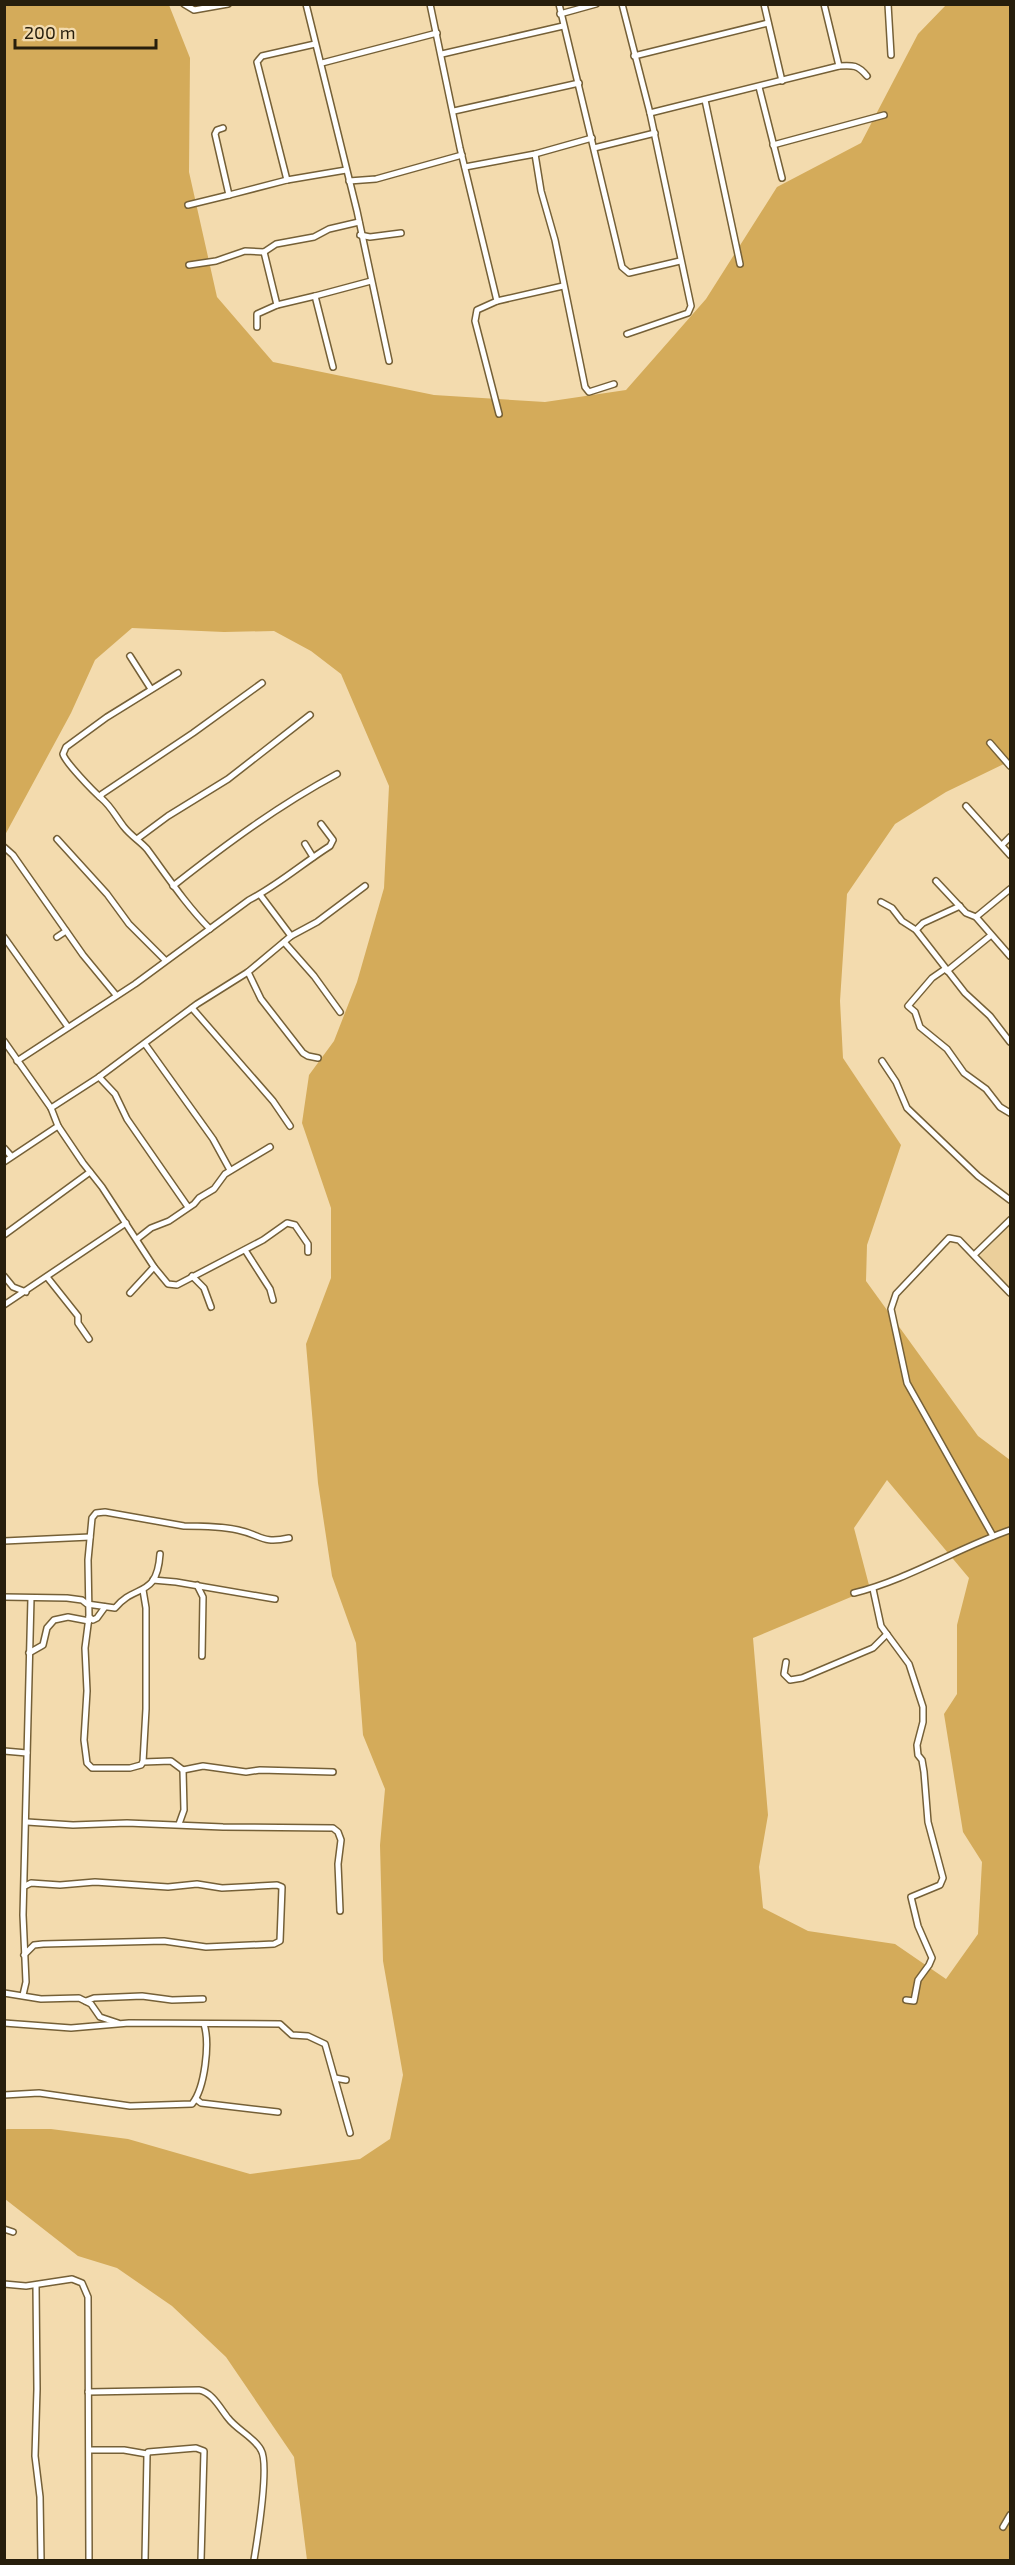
<svg xmlns="http://www.w3.org/2000/svg" width="1015" height="2565" font-family="'Exo 2',sans-serif">
  <style>
    .built { fill: #ebcf9b }
    .green { fill: #d4ab5a; fill-rule: evenodd }
    .lines { fill: none; stroke-linecap: round; stroke-linejoin: round }
    .minor-casing { stroke: #756037; stroke-width: 8 }
    .minor { stroke: #fff; stroke-width: 5 }
  </style>
  <rect width="100%" height="100%" fill="#f3dbae"/>
  <polygon class="built" points="1010,1225 1010,1288 979,1257"/>
  <path class="green" d="M5 5H169L190 58 189 172 217 297 273 362 434 395 545 402 626 390 706 299 777 187 861 143 918 34 946 5H1010V761L946 792 895 824 847 894 840 1001 843 1058 901 1145 867 1245 866 1281 978 1436 1010 1460V2560H307L294 2457 226 2357 172 2306 117 2268 78 2256 5 2199 4 2131 7 2129H51L128 2139 250 2174 360 2159 390 2139 403 2075 383 1961 380 1845 385 1789 363 1735 356 1643 332 1576 318 1483 306 1344 331 1278V1208L302 1123 309 1075 334 1041 357 982 384 888 389 786 341 674 311 651 274 631 224 632 132 628 95 660 71 713 5 835ZM887 1480 969 1578 957 1625V1694L944 1714 963 1832 982 1862 978 1934 946 1979 895 1944 808 1931 763 1908 759 1867 768 1815 753 1638 870 1589 854 1528Z"/>
  <g class="lines">
    <g class="minor-casing">
      <g id="minor">
        <polyline points="184,4 194,10 228,4"/>
        <polyline points="306,4 357,211 389,361"/>
        <polyline points="430,4 460,148 497,301 477,310 475,321 499,414"/>
        <polyline points="559,4 622,267 629,273 680,261"/>
        <polyline points="622,4 650,113 691,306 688,313 627,334"/>
        <polyline points="764,4 782,81"/>
        <polyline points="888,4 891,55"/>
        <polyline points="560,14 596,4"/>
        <polyline points="442,54 563,26"/>
        <polyline points="634,56 768,23"/>
        <polyline points="322,63 437,33"/>
        <path d="M839 66C853 65 858 65 867 76"/>
        <polyline points="759,87 782,178"/>
        <polyline points="705,100 740,264"/>
        <polyline points="454,111 579,83"/>
        <polyline points="650,113 839,66 824,4"/>
        <polyline points="223,128 217,130 215,134 229,195 287,180 346,170"/>
        <polyline points="773,145 884,115"/>
        <polyline points="594,148 655,133"/>
        <polyline points="535,154 541,191 555,240 585,387 589,392 614,384"/>
        <polyline points="465,167 535,154 592,138"/>
        <polyline points="287,180 257,62 262,56 315,44"/>
        <polyline points="349,181 376,179 462,155"/>
        <polyline points="188,205 229,195"/>
        <polyline points="360,235 370,237 401,233"/>
        <polyline points="264,252 277,305"/>
        <polyline points="189,265 216,261 245,251 264,252 276,244 314,237 329,229 359,222"/>
        <polyline points="497,301 563,286"/>
        <polyline points="257,327 257,314 277,305 315,296"/>
        <polyline points="333,367 315,296 371,281"/>
        <polyline points="130,656 151,689"/>
        <path d="M178 673 107 717 66 747 63 754C65 762 93 791 101 798 111 806 116 817 124 827 131 836 140 841 147 849 167 876 186 905 210 929"/>
        <polyline points="990,743 1010,766"/>
        <polyline points="100,797 102,794 193,733 262,683"/>
        <polyline points="966,806 1010,855"/>
        <polyline points="57,839 107,894 129,924 165,960"/>
        <polyline points="137,839 168,816 228,779 310,715"/>
        <polyline points="305,844 313,857"/>
        <polyline points="1002,845 1010,837"/>
        <polyline points="4,847 13,855 83,955 116,995"/>
        <polyline points="936,881 966,913 976,917 1010,956"/>
        <path d="M173 886C225 845 279 805 337 774"/>
        <polyline points="261,896 291,936"/>
        <polyline points="881,902 892,908 902,921 916,930 965,993 990,1016 1010,1042"/>
        <polyline points="976,917 1010,889"/>
        <polyline points="916,930 923,923 960,906"/>
        <polyline points="4,937 68,1027"/>
        <polyline points="57,937 66,931"/>
        <polyline points="284,942 314,976 340,1012"/>
        <polyline points="945,969 932,978 908,1006 915,1012 920,1027 947,1049 964,1073 986,1089 1000,1107 1010,1113"/>
        <polyline points="947,971 990,936"/>
        <polyline points="248,972 261,999 303,1053 308,1056 318,1058"/>
        <polyline points="192,1008 273,1101 290,1126"/>
        <polyline points="4,1041 51,1108 58,1126 83,1163 102,1187 154,1267 168,1284 177,1285 263,1240 287,1223 295,1225 308,1244 308,1252"/>
        <polyline points="145,1044 213,1139 230,1170"/>
        <path d="M17 1061 135 984 249 900C277 886 303 863 330 846L333 840 321 824"/>
        <polyline points="882,1061 896,1082 907,1108 978,1176 1010,1200"/>
        <polyline points="99,1077 115,1094 127,1119 188,1207"/>
        <polyline points="51,1108 99,1077 197,1004 248,972 291,936 317,922 365,886"/>
        <polyline points="4,1148 11,1156"/>
        <polyline points="4,1162 58,1126"/>
        <polyline points="4,1235 90,1172"/>
        <polyline points="137,1239 151,1228 169,1221 194,1204 199,1198 214,1189 225,1174 270,1147"/>
        <polyline points="245,1250 270,1289 273,1300"/>
        <polyline points="974,1255 1010,1220"/>
        <polyline points="4,1276 13,1287 26,1292"/>
        <polyline points="192,1276 204,1288 211,1307"/>
        <polyline points="47,1277 78,1316 78,1323 89,1339"/>
        <polyline points="130,1293 154,1267"/>
        <polyline points="4,1305 126,1223"/>
        <polyline points="993,1536 907,1383 891,1309 896,1294 949,1238 959,1240 1010,1293"/>
        <polyline points="4,1541 90,1537"/>
        <polyline points="153,1580 176,1582 275,1599"/>
        <polyline points="197,1585 203,1597 202,1656"/>
        <polyline points="873,1589 881,1626 909,1664 923,1707 923,1722 917,1745 918,1755 922,1760 924,1772 928,1822 943,1878 940,1885 911,1897 918,1926 932,1958 929,1965 918,1980 914,2001 906,2000"/>
        <path d="M854 1593C907 1580 958 1548 1010 1530"/>
        <path d="M4 1597 67 1598 82 1600 87 1604 115 1608C135 1583 157 1599 160 1554"/>
        <polyline points="89,1617 93,1620 97,1618 105,1607"/>
        <polyline points="29,1653 43,1645 47,1628 54,1620 68,1617 89,1621"/>
        <polyline points="786,1662 784,1674 790,1680 802,1678 873,1648 887,1634"/>
        <polyline points="4,1751 27,1753"/>
        <polyline points="143,1762 146,1709 146,1608 143,1590"/>
        <path d="M183 1770 171 1761 143 1762 141 1765 130 1768H92L87 1763 84 1740 87 1691 85 1648 89 1617 88 1560 92 1518 96 1513 105 1512 184 1526C202 1526 220 1526 238 1530 262 1535 261 1544 289 1538"/>
        <polyline points="183,1770 203,1766 246,1772 260,1770 333,1772"/>
        <polyline points="27,1822 73,1825 127,1823 223,1827 333,1828 338,1832 341,1840 338,1864 340,1911"/>
        <polyline points="179,1824 184,1810 183,1770"/>
        <polyline points="24,1955 34,1945 43,1944 164,1941 206,1947 274,1944 280,1941 282,1887 277,1885 222,1888 197,1884 168,1887 95,1882 60,1885 31,1883 25,1886"/>
        <polyline points="4,1993 41,1999 79,1998 91,2004 100,2017 118,2023"/>
        <polyline points="23,1995 26,1982 23,1915 31,1598"/>
        <polyline points="86,2001 94,1998 142,1996 172,2000 203,1999"/>
        <polyline points="4,2023 71,2028 129,2023 280,2024 292,2035 308,2036 325,2044 350,2133"/>
        <polyline points="335,2078 346,2080"/>
        <path d="M4 2095 39 2093 130 2106 192 2104C205 2088 210 2043 204 2024"/>
        <polyline points="196,2099 201,2103 278,2112"/>
        <polyline points="4,2229 13,2232"/>
        <polyline points="4,2284 26,2286 72,2279 82,2283 88,2297 89,2560"/>
        <polyline points="36,2285 37,2389 35,2456 40,2497 41,2560"/>
        <path d="M88 2392 199 2390C212 2392 220 2408 228 2418 237 2430 254 2437 261 2450 270 2465 257 2541 254 2560"/>
        <polyline points="90,2450 124,2450 147,2454"/>
        <polyline points="1003,2527 1010,2515"/>
        <polyline points="145,2560 147,2455 148,2452 196,2448 204,2451 201,2560"/>
      </g>
    </g>
    <use href="#minor" class="minor"/>
  </g>
  <rect width="1015" height="2565" fill="none" stroke="#271e0c" stroke-width="12"/>
  <path d="M15 39v9h141v-9" fill="none" stroke="#271e0c" stroke-width="3"/>
  <text x="24" y="39" font-size="18" fill="#271e0c" stroke="#f3dbae" stroke-width="4.5" paint-order="stroke">200 m</text>
</svg>
